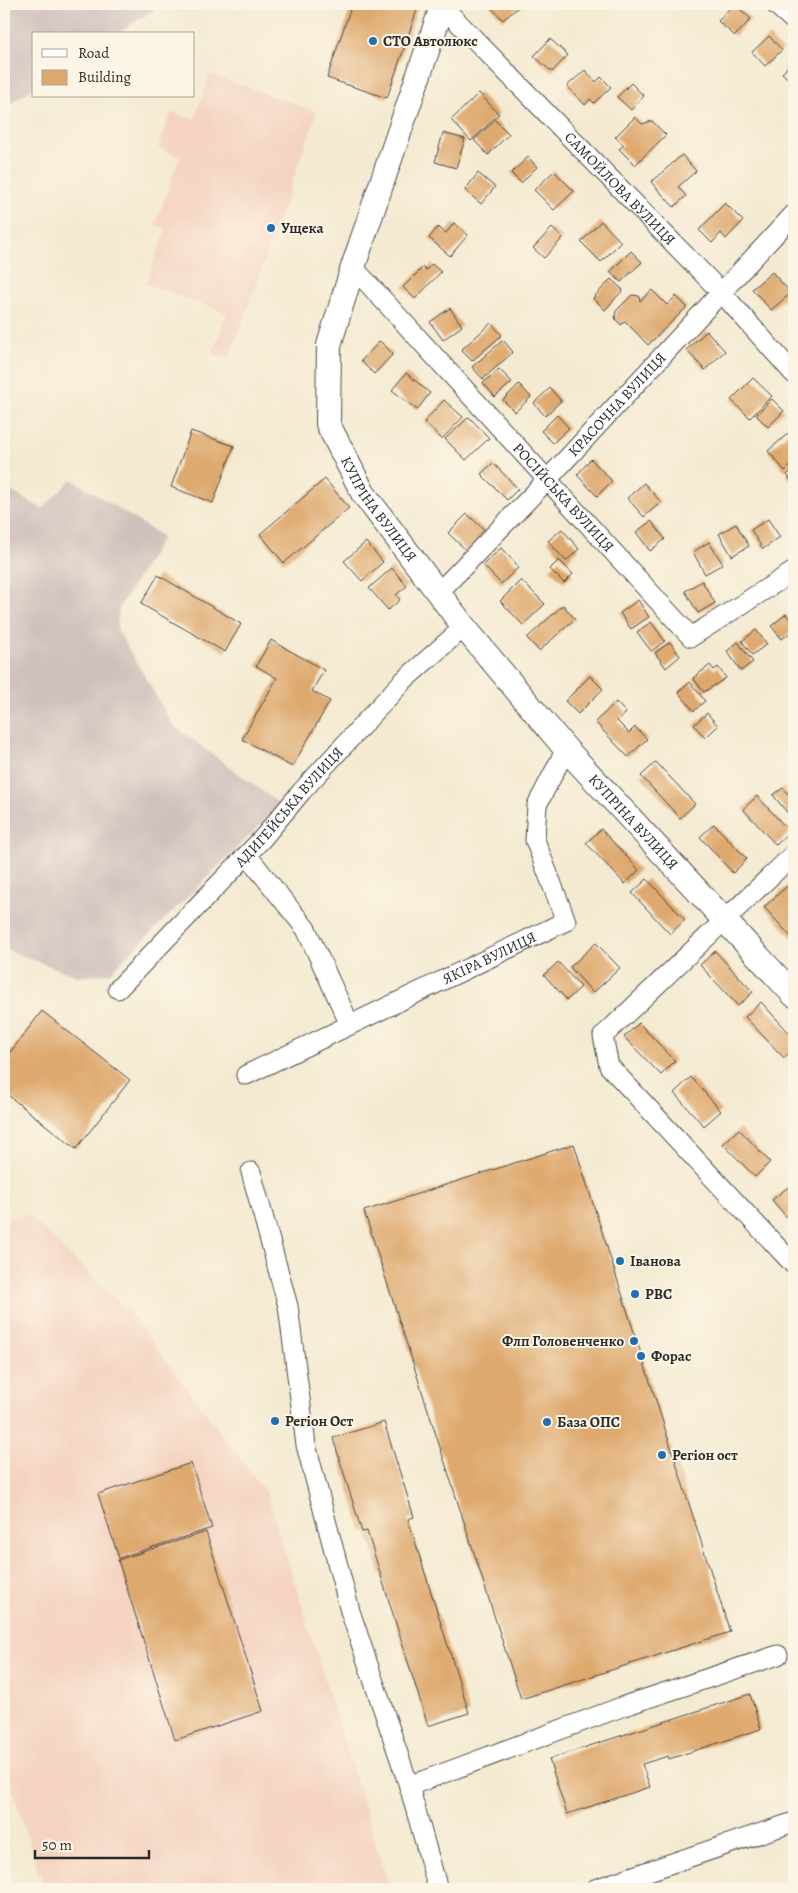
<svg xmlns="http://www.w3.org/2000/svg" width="798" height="1893" font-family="Alegreya,serif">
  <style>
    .built { fill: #f4d3c1 }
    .industrial { fill: #d0c0bc }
    .building { fill: #dea96e }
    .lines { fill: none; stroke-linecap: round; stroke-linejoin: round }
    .minor-casing { stroke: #494844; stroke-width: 21 }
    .major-casing { stroke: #494844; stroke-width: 26 }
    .minor { stroke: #fff; stroke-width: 19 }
    .major { stroke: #fff; stroke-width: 24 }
    .poi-dot { fill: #1f6fb2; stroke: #fcf5e5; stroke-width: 2 }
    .labels { text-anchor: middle; stroke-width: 4; stroke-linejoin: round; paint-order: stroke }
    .poi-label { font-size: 15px; font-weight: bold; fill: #2b2b2b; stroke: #fcf5e5; text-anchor: start }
    .street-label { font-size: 15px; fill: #2b2b2b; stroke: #fcf5e5 }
  </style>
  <rect width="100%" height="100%" fill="#fcf5e5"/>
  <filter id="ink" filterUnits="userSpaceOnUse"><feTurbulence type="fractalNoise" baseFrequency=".02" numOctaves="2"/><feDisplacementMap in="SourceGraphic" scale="10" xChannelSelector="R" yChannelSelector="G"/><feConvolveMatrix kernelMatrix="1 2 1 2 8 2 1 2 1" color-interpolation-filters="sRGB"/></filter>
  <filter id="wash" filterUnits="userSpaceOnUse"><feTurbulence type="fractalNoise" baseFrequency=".0096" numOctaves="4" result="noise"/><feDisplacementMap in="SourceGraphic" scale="20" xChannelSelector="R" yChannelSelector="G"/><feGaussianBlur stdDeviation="1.12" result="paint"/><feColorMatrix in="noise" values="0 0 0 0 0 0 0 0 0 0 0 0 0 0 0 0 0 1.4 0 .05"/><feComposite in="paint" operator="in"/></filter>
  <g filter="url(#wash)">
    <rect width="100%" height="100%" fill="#f4ead1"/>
    <g class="built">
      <polygon points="210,74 317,112 229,360 212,354 227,313 146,284 166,229 155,225 180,157 158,148 171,112 194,120"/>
      <polygon points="27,1214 131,1314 267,1494 390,1889 44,1889 4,1763 4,1220"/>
    </g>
    <g class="industrial">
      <polygon points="4,4 163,4 117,34 34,34 34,88 4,107"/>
      <polygon points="72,479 163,537 119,608 117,629 173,725 281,805 110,973 79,977 4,949 4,487 42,509"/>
    </g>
    <g id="blocks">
      <g class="building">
        <polygon points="352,4 419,4 387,98 327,78"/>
        <polygon points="488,4 522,4 503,20"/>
        <polygon points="734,4 751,19 735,36 718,21"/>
        <polygon points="769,36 782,50 765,66 752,52"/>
        <polygon points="550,39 568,55 552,72 534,56"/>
        <polygon points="794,61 794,84 782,73"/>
        <polygon points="585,70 596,82 601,77 611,87 594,103 590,99 585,105 567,86"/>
        <polygon points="631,83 644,96 631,110 617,97"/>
        <polygon points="479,93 499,114 471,141 451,120"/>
        <polygon points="635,117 642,124 652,121 666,135 635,165 619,149 624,145 615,137"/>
        <polygon points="495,120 509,134 488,155 474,140"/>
        <polygon points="443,133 465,139 456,168 435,162"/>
        <polygon points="682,155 696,171 678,187 686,196 674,207 651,182"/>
        <polygon points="528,157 537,167 521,183 511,173"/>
        <polygon points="554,171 574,191 554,210 534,190"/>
        <polygon points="478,173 495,187 481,204 465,190"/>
        <polygon points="725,203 743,221 726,239 721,233 712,243 699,230"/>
        <polygon points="601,221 621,242 601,262 581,242"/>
        <polygon points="454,223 468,235 450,256 429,238 438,227 446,233"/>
        <polygon points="552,228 563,238 544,258 533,248"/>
        <polygon points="631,251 642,262 621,282 610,272"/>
        <polygon points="432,264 441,272 415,299 403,287 423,267 426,270"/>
        <polygon points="772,272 791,293 771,310 752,289"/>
        <polygon points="611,279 623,290 605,310 593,298"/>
        <polygon points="652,290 667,305 676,296 687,307 648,345 625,321 621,325 616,320 615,316 616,311 632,295 639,296 640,301"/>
        <polygon points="450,308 462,326 443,340 430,322"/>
        <polygon points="491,323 502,335 472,361 461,350"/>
        <polygon points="707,331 725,351 705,370 686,350"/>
        <polygon points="503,340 513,352 483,379 472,367"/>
        <polygon points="380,341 393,354 374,374 361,361"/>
        <polygon points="499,369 512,382 495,397 483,383"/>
        <polygon points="406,373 430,393 417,410 392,390"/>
        <polygon points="753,378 772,396 750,418 731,400"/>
        <polygon points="519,384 531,397 515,412 503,400"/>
        <polygon points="550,388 561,401 545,416 534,403"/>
        <polygon points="772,399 784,411 768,427 756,415"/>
        <polygon points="444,400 463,417 442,439 424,422"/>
        <polygon points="557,415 569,428 553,443 541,431"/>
        <polygon points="469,417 489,438 466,460 445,439"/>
        <polygon points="793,429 794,456 792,458 794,462 785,471 768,451"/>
        <polygon points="191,431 234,446 213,503 171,487"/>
        <polygon points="591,459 612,481 597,496 577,475"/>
        <polygon points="493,463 518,489 507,500 481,474"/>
        <polygon points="794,468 794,484 787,475"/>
        <polygon points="325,479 349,508 284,563 260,534"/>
        <polygon points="644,483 661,502 644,517 627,498"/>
        <polygon points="467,514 487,532 468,552 448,533"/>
        <polygon points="768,519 780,537 763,549 751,530"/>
        <polygon points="651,521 665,539 650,551 636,532"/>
        <polygon points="736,524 749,546 732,556 719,534"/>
        <polygon points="562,529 579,549 566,561 548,541"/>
        <polygon points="366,542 383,562 362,581 344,561"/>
        <polygon points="709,542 723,564 705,574 693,552"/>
        <polygon points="501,548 519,567 501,584 483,565"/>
        <polygon points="559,560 573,574 564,583 550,569"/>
        <polygon points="392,568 407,586 396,595 400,600 388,610 369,588"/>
        <polygon points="158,575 241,624 225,652 141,604"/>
        <polygon points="521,580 545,604 523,625 500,601"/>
        <polygon points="702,581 715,603 698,613 685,591"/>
        <polygon points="638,600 649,617 631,629 620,613"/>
        <polygon points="563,605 575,619 539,651 527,638"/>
        <polygon points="786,614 794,626 794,630 782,639 771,626"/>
        <polygon points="651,622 665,641 651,651 637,632"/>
        <polygon points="756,630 767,644 752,655 742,641"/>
        <polygon points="271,640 324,670 312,691 330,701 292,767 242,739 277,678 256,666"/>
        <polygon points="670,642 680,656 666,668 655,653"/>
        <polygon points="738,642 753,662 741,671 727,651"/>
        <polygon points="710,665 714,670 718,667 726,678 704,692 693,678"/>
        <polygon points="590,676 603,689 578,714 565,701"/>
        <polygon points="690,682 705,701 694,711 678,692"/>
        <polygon points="616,702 626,713 617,721 629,733 635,727 647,739 628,757 595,722"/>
        <polygon points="707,713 718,726 705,738 694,725"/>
        <polygon points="656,762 695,804 680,818 641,776"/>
        <polygon points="783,788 788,794 794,789 794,821 773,795"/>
        <polygon points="757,796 790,832 776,845 743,809"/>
        <polygon points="714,824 747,859 733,873 700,837"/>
        <polygon points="601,829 639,870 625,884 586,843"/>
        <polygon points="647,879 685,920 670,934 632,893"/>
        <polygon points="794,880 794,940 764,907"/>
        <polygon points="596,943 620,968 593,993 570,967"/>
        <polygon points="715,951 753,992 738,1006 700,965"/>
        <polygon points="558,962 581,987 567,1000 544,975"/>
        <polygon points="761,1002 794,1038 794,1048 784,1058 745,1017"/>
        <polygon points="42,1011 130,1080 76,1149 4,1092 4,1060"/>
        <polygon points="639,1023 675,1061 661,1075 624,1037"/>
        <polygon points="691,1077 721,1111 704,1126 674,1093"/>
        <polygon points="739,1129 770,1162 755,1177 723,1144"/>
        <polygon points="574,1144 730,1632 521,1699 364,1211"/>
        <polygon points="788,1187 794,1195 794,1226 772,1200"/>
        <polygon points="384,1422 414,1517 408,1519 469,1713 428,1726 367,1531 362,1532 333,1438"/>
        <polygon points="191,1463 212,1528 119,1558 98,1494"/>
        <polygon points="206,1532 263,1711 175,1740 118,1560"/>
        <polygon points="750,1694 761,1729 669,1759 668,1756 642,1764 650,1787 567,1814 549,1759"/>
      </g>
    </g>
  </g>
  <g filter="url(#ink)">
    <use href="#blocks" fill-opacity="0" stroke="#494844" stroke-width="1"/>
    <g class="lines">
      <g class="minor-casing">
        <g id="minor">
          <polyline points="775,4 794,21"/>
          <path id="s1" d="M442 6 721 292 794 374"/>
          <path id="s2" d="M353 267 691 637 794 571"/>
          <path id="s3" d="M438 593 547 480 794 214"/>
          <polyline points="794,854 603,1036 609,1066 794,1265"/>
          <polyline points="247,855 306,929 350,1025"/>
          <path id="s4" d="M118 989 262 839 302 791 403 681 464 627"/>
          <path id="s5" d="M246 1075 566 921 535 840 537 805 566 749"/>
          <polyline points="251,1172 288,1306 306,1445 350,1611 409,1786 438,1889"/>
          <polyline points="409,1786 624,1706 778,1655"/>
          <polyline points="595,1889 794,1822"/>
        </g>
      </g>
      <g class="major-casing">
        <g id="major">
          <path id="s6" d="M443 4 353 267 329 345 328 424 363 493 464 627 566 749 794 995"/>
        </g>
      </g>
      <use href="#minor" class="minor"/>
      <use href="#major" class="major"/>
    </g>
  </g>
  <g class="poi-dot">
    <circle cx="373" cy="41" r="5"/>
    <circle cx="271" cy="228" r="5"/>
    <circle cx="620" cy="1261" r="5"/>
    <circle cx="635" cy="1294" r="5"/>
    <circle cx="634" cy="1341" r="5"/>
    <circle cx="641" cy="1356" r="5"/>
    <circle cx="275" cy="1421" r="5"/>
    <circle cx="547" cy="1422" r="5"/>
    <circle cx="662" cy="1455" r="5"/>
  </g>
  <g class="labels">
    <g class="poi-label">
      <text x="383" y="46">СТО Автолюкс</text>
      <text x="281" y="233">Ущека</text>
      <text x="630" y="1266">Іванова</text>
      <text x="645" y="1299">РВС</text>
      <text x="624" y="1346" text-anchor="end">Флп Головенченко</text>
      <text x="651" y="1361">Форас</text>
      <text x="285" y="1426">Регіон Ост</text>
      <text x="557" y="1427">База ОПС</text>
      <text x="672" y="1460">Регіон ост</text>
    </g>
    <g class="street-label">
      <text dy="5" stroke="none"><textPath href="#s1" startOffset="255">САМОЙЛОВА ВУЛИЦЯ</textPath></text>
      <text dy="5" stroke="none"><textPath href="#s3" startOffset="260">КРАСОЧНА ВУЛИЦЯ</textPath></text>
      <text dy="5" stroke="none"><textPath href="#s2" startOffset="312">РОСІЙСЬКА ВУЛИЦЯ</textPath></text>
      <text dy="5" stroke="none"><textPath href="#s6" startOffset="538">КУПРІНА ВУЛИЦЯ</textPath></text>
      <text dy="5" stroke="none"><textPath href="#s4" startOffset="250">АДИГЕЙСЬКА ВУЛИЦЯ</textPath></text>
      <text dy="5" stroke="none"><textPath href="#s6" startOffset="942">КУПРІНА ВУЛИЦЯ</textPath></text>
      <text dy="5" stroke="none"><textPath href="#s5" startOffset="270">ЯКІРА ВУЛИЦЯ</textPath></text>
    </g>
  </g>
  <rect width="798" height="1893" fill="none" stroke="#fcf5e5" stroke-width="20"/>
  <rect x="32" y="32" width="162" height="65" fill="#fcf5e5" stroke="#a8a49b"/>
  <rect x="42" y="49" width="25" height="8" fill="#ffffff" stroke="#a8a49b"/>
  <text x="78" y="58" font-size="15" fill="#2b2b2b">Road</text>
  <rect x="42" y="70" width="25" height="15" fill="#dea96e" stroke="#a8a49b"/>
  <text x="78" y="82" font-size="15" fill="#2b2b2b">Building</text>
  <path d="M35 1850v8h114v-8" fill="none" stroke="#2b2b2b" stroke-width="2.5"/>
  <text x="42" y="1850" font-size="15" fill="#2b2b2b" stroke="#fcf5e5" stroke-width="4" paint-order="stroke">50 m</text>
</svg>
